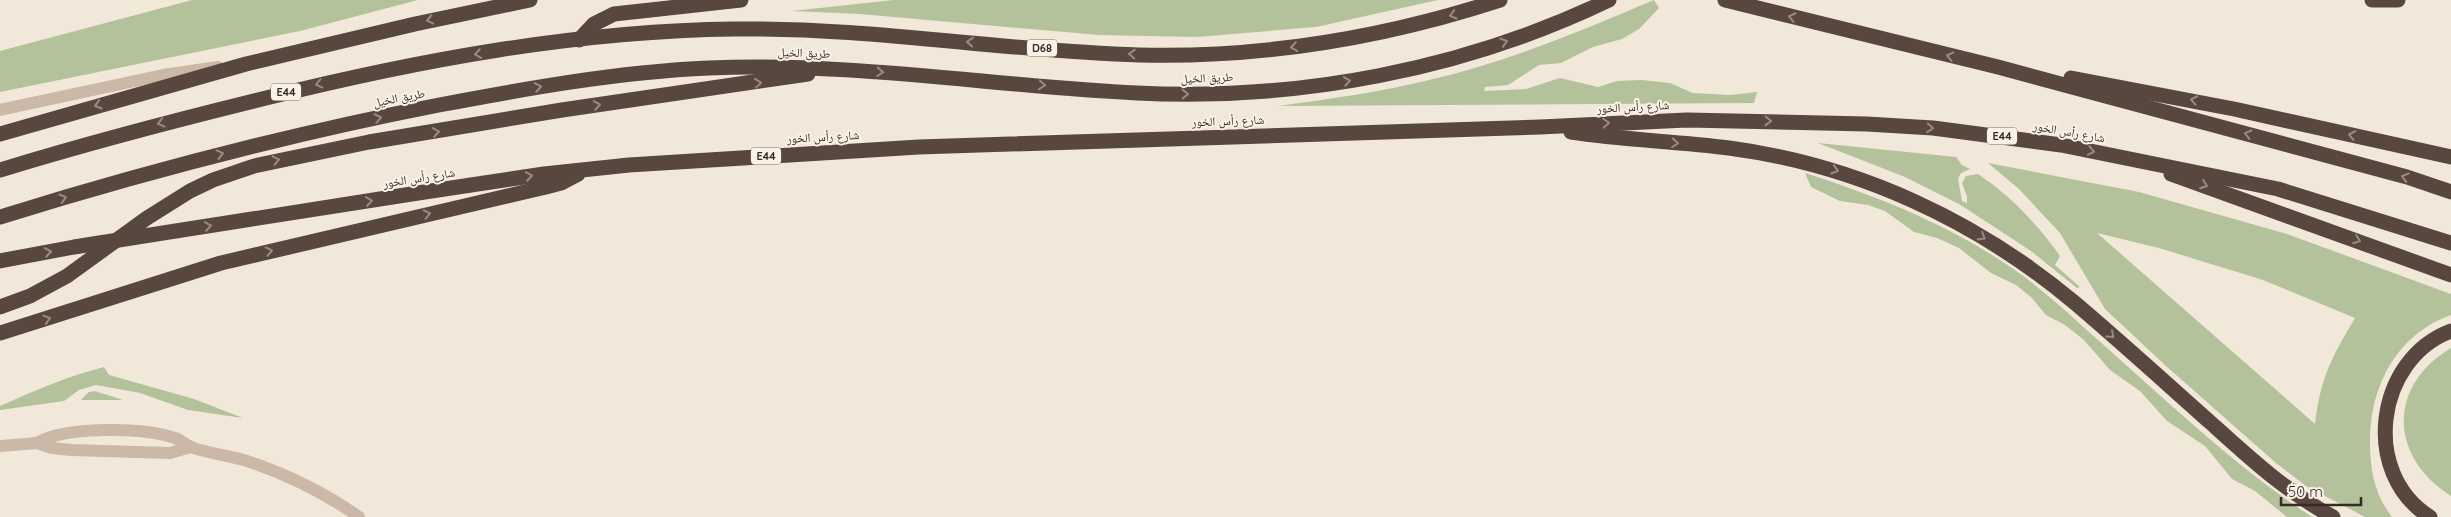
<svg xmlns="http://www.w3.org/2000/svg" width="2451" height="517" font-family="Quicksand,'Noto Naskh Arabic',sans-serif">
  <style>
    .green { fill: #b3c29a; fill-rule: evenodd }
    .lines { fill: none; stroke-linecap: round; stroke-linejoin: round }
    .minor { stroke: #cbb8a6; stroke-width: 12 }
    .tertiary { stroke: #cbb8a6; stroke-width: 12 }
    .motorway { stroke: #58473e; stroke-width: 15 }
    .oneway { stroke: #998b82 }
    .labels { text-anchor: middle; stroke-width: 4; stroke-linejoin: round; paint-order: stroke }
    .shield { fill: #faf2e7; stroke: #716761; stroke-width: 1 }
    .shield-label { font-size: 11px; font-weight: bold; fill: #362c27 }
    .street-label { font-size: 12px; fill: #362c27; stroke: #faf2e7 }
  </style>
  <rect width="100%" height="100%" fill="#f2e8da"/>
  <g class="green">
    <polygon points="192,0 418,0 300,31 0,92 0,51"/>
    <polygon points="894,0 1438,0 1316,27 1196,37 1099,35 860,14 792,11"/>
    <path d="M1654 0 1659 8 1639 29 1622 39 1593 47 1561 63 1539 65 1508 85 1485 87 1484 91 1526 89 1560 78 1598 87 1617 81 1641 80 1670 83 1693 93 1730 95 1757 92 1754 103 1279 106C1329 99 1380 92 1429 80 1507 62 1581 31 1654 0Z"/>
    <path d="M1818 143 1956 157 1962 165 1970 169 1961 173 1958 179 1962 201 1967 203V197L1962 183 1966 176 1978 174C2011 196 2037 224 2060 256L2055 265 2080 287 2077 288 2031 251 1959 204 1905 177Z"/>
    <path d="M1988 163 2139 192 2287 234 2451 294V315C2397 334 2370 386 2370 441 2370 469 2374 494 2392 517H2365L2306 486 2276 463 2166 366 2105 309 2060 233 2019 189ZM2097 233 2159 248 2263 280 2355 318C2331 359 2321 376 2315 424Z"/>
    <path d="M1805 173C1880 197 1955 227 2019 273 2047 293 2072 317 2097 339 2167 401 2234 466 2312 517H2287L2255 491 2232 479 2205 446 2167 421 2140 391 2110 370 2084 340 2065 325 2046 315 2031 297 2016 285 1991 273 1959 248 1937 238 1914 232 1885 211 1868 205 1840 201 1811 187Z"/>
    <path d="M2451 348V496C2389 457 2387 386 2451 348Z"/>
    <path d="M104 367 109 375 194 399 243 418 188 410 140 393 96 385 79 390 64 401 0 410V406C34 391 68 376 104 367Z"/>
    <polygon points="95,391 123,400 81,400 89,392"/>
  </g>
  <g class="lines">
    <g class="minor">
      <path d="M37 443C65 426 143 427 175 438 181 440 186 445 191 447 206 453 231 456 247 461 286 474 325 493 359 517"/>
      <polyline points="0,446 37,443 52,448 72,450 170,453 191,447"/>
    </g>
    <polyline class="tertiary" points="0,110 163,75 218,67"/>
    <g class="motorway">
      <polyline points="1725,0 1998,67 2407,177 2451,192"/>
      <polyline points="2372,0 2398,0"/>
      <polyline points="579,40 594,24 614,14 741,0"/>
      <polyline points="2071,78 2234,109 2451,157"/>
      <path d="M1571 132C1623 140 1676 141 1729 148 1857 165 1976 220 2075 303 2121 342 2166 383 2211 423 2253 461 2283 489 2333 517"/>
      <polyline points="0,134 246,64 415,24 530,0"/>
      <path d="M0 170C88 143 176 120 266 98 419 60 576 31 734 29 870 27 1003 51 1139 55 1262 58 1383 38 1500 0"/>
      <polyline points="2171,174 2451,275"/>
      <path d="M0 217C145 172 291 134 439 105 529 88 618 72 709 68 852 62 994 86 1137 93 1298 101 1463 70 1609 0"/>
      <polyline points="0,261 74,247 418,193 544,174 629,165 919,147 1540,127 1687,120 1867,124 1933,128 2061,145 2278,189 2451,243"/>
      <polyline points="0,307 30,296 67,276 147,218 190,191 213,180 254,166 369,142 562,110 808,74"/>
      <polyline points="0,333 221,263 546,187 561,183 578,174"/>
      <path d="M2430 517C2360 473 2376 359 2451 331"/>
    </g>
  </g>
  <defs><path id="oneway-chevron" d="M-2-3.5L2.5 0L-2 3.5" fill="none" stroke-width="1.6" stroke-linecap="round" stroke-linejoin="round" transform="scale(1.25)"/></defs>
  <g class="oneway">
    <use href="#oneway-chevron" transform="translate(1453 15) rotate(164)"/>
    <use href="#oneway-chevron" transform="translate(1792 17) rotate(-166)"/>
    <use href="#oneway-chevron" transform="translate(430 20) rotate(167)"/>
    <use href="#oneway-chevron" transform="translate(970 42) rotate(-175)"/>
    <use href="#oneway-chevron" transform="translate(1504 42) rotate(-18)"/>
    <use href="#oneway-chevron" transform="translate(1294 47) rotate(172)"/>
    <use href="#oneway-chevron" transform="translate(478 54) rotate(171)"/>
    <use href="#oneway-chevron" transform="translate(1132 54) rotate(-177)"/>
    <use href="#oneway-chevron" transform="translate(1950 56) rotate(-167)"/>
    <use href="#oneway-chevron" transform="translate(880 72) rotate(4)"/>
    <use href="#oneway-chevron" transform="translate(1347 81) rotate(-9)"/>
    <use href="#oneway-chevron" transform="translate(758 83) rotate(-7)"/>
    <use href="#oneway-chevron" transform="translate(319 84) rotate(167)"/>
    <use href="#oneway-chevron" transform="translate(1042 85) rotate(5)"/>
    <use href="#oneway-chevron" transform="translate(538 87) rotate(-10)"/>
    <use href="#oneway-chevron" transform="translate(1185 94) rotate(-1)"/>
    <use href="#oneway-chevron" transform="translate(2194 100) rotate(-168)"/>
    <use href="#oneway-chevron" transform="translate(98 105) rotate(164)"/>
    <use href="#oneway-chevron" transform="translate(597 105) rotate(-9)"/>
    <use href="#oneway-chevron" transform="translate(378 118) rotate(-12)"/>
    <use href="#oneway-chevron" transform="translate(1768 121) rotate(1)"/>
    <use href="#oneway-chevron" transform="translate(161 123) rotate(165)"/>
    <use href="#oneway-chevron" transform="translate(1606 123) rotate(-3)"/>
    <use href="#oneway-chevron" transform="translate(1930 128) rotate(5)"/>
    <use href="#oneway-chevron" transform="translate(436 132) rotate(-9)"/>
    <use href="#oneway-chevron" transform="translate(2248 134) rotate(-165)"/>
    <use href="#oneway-chevron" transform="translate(2352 135) rotate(-168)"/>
    <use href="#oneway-chevron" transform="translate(1675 143) rotate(4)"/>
    <use href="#oneway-chevron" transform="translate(2091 151) rotate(11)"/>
    <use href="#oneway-chevron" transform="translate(220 154) rotate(-15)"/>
    <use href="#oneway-chevron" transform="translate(276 160) rotate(-13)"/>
    <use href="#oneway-chevron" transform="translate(1835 170) rotate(16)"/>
    <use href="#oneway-chevron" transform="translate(529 176) rotate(-9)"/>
    <use href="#oneway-chevron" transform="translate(2405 177) rotate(-164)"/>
    <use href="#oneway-chevron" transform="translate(2204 185) rotate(20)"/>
    <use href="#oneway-chevron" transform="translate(63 198) rotate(-16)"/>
    <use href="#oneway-chevron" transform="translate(369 201) rotate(-9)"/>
    <use href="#oneway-chevron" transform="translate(427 214) rotate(-12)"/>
    <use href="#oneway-chevron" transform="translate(208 226) rotate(-9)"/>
    <use href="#oneway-chevron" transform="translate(1982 237) rotate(31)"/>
    <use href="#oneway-chevron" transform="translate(2357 240) rotate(21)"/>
    <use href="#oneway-chevron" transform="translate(269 251) rotate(-13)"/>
    <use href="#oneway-chevron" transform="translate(48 252) rotate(-10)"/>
    <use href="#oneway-chevron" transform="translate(47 319) rotate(-18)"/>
    <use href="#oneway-chevron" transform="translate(2111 335) rotate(42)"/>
  </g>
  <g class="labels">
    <g class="shield">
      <rect x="1027" y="39.5" width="30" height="17" rx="4"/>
      <rect x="271" y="83.5" width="30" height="17" rx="4"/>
      <rect x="1987" y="127.5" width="30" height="17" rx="4"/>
      <rect x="751" y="147.5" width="30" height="17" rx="4"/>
    </g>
    <g class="shield-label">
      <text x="1042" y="52">D68</text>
      <text x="286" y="96">E44</text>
      <text x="2002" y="140">E44</text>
      <text x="766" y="160">E44</text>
    </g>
    <g class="street-label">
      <text transform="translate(804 53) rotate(2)" y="4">طريق الخيل</text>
      <text transform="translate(1207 78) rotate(-2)" y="4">طريق الخيل</text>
      <text transform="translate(399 98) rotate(-11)" y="4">طريق الخيل</text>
      <text transform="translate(1633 107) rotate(-3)" y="4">شارع رأس الخور</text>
      <text transform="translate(1228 121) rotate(-2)" y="4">شارع رأس الخور</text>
      <text transform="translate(2069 132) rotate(10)" y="4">شارع رأس الخور</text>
      <text transform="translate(823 137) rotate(-3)" y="4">شارع رأس الخور</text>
      <text transform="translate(419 178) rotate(-9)" y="4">شارع رأس الخور</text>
    </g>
  </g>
  <path d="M2281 497v8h80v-8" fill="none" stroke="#362c27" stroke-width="2.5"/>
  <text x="2288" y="497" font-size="15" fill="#362c27" stroke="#faf2e7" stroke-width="4" paint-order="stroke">50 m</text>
</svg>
